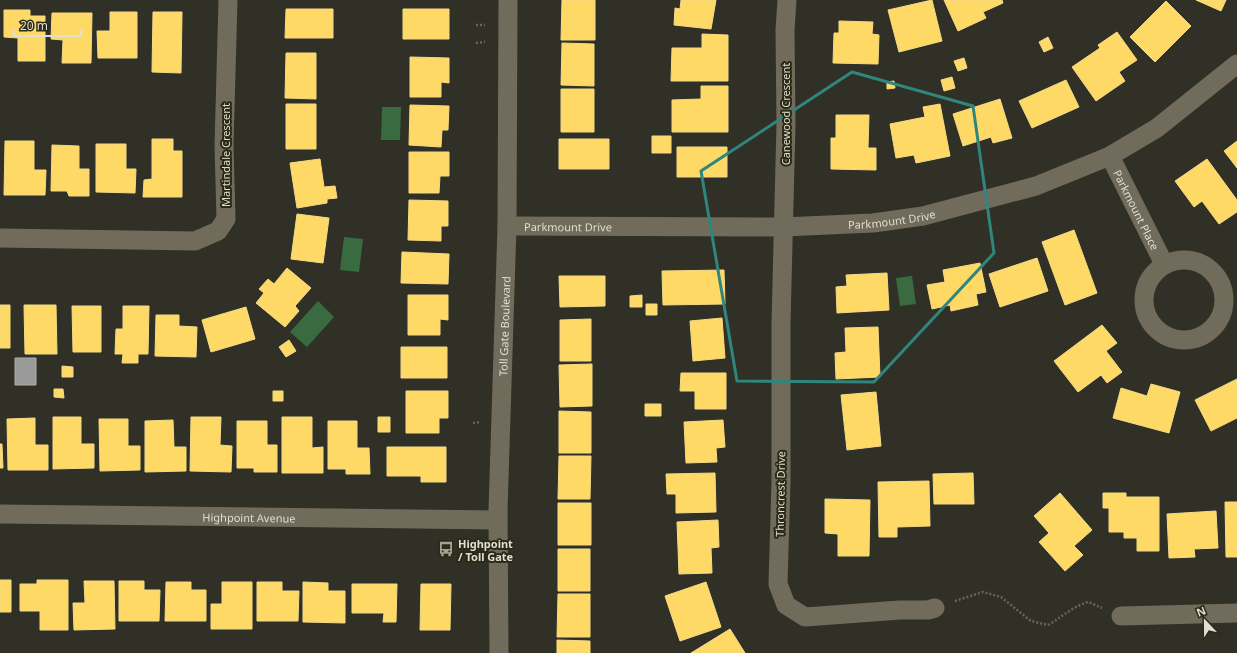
<svg xmlns="http://www.w3.org/2000/svg" width="1237" height="653" font-family="'Noto Sans',sans-serif">
<style>
.water{fill:#3a6b40}
.homes{fill:#ffd966;stroke:#f5db87}
.industry{fill:#999;stroke:#aeaeaa}
.lines{fill:none;stroke-linecap:round;stroke-linejoin:round}
.path{stroke:#68665a;stroke-width:2.5;stroke-dasharray:2 2;stroke-linecap:butt}
.street{stroke:#716b5b;stroke-width:19}
.marked{fill:none;stroke:#2e867d;stroke-width:3;stroke-linejoin:round}
.labels{text-anchor:middle;dominant-baseline:central;stroke-width:4;stroke-linejoin:round;paint-order:stroke}
.street-label{font-size:11px;fill:#dfdfd3;stroke:#2b2a17}
.poi-label{font-size:11px;font-weight:bold;fill:#dfdfd3;stroke:#2b2a17;text-anchor:start}
</style>
<rect width="100%" height="100%" fill="#303026"/>
<path class="water" d="M 382,107 L 401,107 L 400,140 L 381,140 Z
M 344,237 L 363,239 L 359,272 L 340,270 Z
M 912,276 L 916,304 L 900,306 L 896,278 Z
M 318,301 L 334,317 L 307,347 L 290,332 Z"/>
<path class="homes" d="M 562,0 L 595,0 L 595,40 L 561,40 Z
M 681,0 L 716,0 L 711,29 L 674,25 L 675,8 L 680,9 Z
M 932,0 L 942,41 L 899,52 L 888,10 Z
M 944,0 L 1002,0 L 1003,3 L 983,12 L 986,18 L 958,31 Z
M 1196,0 L 1226,0 L 1221,11 Z
M 1166,1 L 1191,26 L 1155,62 L 1130,37 Z
M 286,9 L 333,9 L 333,38 L 285,38 Z
M 403,9 L 449,9 L 449,39 L 403,39 Z
M 4,10 L 30,10 L 30,16 L 45,16 L 45,61 L 18,61 L 18,38 L 4,37 Z
M 110,12 L 137,12 L 137,58 L 98,58 L 97,31 L 110,31 Z
M 153,12 L 182,12 L 181,73 L 152,72 Z
M 52,13 L 92,13 L 91,63 L 62,63 L 63,40 L 51,39 Z
M 839,21 L 873,22 L 872,34 L 879,35 L 878,64 L 833,63 L 834,33 L 839,33 Z
M 1117,32 L 1137,60 L 1119,72 L 1125,81 L 1096,101 L 1072,67 L 1100,48 L 1098,45 Z
M 702,34 L 728,35 L 728,81 L 671,81 L 672,48 L 702,48 Z
M 1048,37 L 1053,48 L 1044,52 L 1039,42 Z
M 562,43 L 594,44 L 594,86 L 561,85 Z
M 286,53 L 316,53 L 316,99 L 285,98 Z
M 410,57 L 449,58 L 449,83 L 441,82 L 441,97 L 410,97 Z
M 964,58 L 967,68 L 958,71 L 954,61 Z
M 952,77 L 955,88 L 944,91 L 941,80 Z
M 1066,80 L 1079,107 L 1032,128 L 1019,101 Z
M 894,81 L 895,88 L 887,89 L 887,82 Z
M 701,86 L 728,86 L 728,132 L 672,132 L 672,100 L 701,99 Z
M 561,89 L 594,89 L 594,132 L 561,132 Z
M 1000,99 L 1012,138 L 993,143 L 991,137 L 963,146 L 953,114 Z
M 286,104 L 316,104 L 316,149 L 286,149 Z
M 940,104 L 950,156 L 916,163 L 914,155 L 896,158 L 890,124 L 925,117 L 923,107 Z
M 410,105 L 449,106 L 448,130 L 442,130 L 441,147 L 409,145 Z
M 836,115 L 869,115 L 868,148 L 876,148 L 876,170 L 831,169 L 831,138 L 836,138 Z
M 652,136 L 671,136 L 671,153 L 652,153 Z
M 152,139 L 173,139 L 173,151 L 182,151 L 182,197 L 143,197 L 144,180 L 152,179 Z
M 559,139 L 609,139 L 609,169 L 559,169 Z
M 5,141 L 34,141 L 34,170 L 46,170 L 45,195 L 4,195 Z
M 1237,141 L 1237,168 L 1224,151 Z
M 96,144 L 126,144 L 126,169 L 136,169 L 135,193 L 96,192 Z
M 52,145 L 79,146 L 79,169 L 89,169 L 89,196 L 69,196 L 67,191 L 51,191 Z
M 677,147 L 727,147 L 727,177 L 677,177 Z
M 409,152 L 449,152 L 449,176 L 440,176 L 439,193 L 409,193 Z
M 320,159 L 324,187 L 335,186 L 337,198 L 327,199 L 327,203 L 297,208 L 290,163 Z
M 1207,159 L 1237,200 L 1237,212 L 1219,224 L 1202,201 L 1194,207 L 1175,181 Z
M 409,200 L 448,201 L 448,226 L 441,226 L 441,241 L 408,240 Z
M 297,214 L 329,218 L 323,263 L 291,259 Z
M 1074,230 L 1097,293 L 1065,305 L 1042,242 Z
M 402,252 L 449,254 L 448,284 L 401,283 Z
M 1037,258 L 1048,291 L 1000,307 L 989,274 Z
M 980,263 L 986,292 L 976,294 L 978,305 L 951,311 L 950,305 L 932,309 L 927,285 L 945,282 L 943,270 Z
M 287,268 L 311,288 L 295,306 L 299,311 L 285,327 L 256,303 L 264,293 L 259,289 L 268,279 L 274,284 Z
M 724,270 L 725,304 L 663,305 L 662,271 Z
M 887,273 L 889,310 L 837,313 L 836,287 L 847,286 L 846,275 Z
M 559,276 L 605,276 L 605,306 L 560,307 Z
M 408,295 L 448,295 L 448,320 L 440,319 L 440,335 L 408,335 Z
M 642,295 L 642,307 L 630,307 L 630,296 Z
M 646,304 L 657,304 L 657,315 L 646,315 Z
M 0,305 L 10,305 L 10,348 L 0,348 Z
M 24,305 L 56,305 L 57,354 L 25,354 Z
M 72,306 L 101,306 L 101,352 L 73,352 Z
M 123,306 L 149,306 L 148,354 L 138,354 L 138,363 L 122,363 L 123,354 L 115,354 L 116,329 L 123,329 Z
M 246,307 L 255,339 L 211,352 L 202,320 Z
M 156,315 L 179,315 L 179,326 L 197,327 L 196,357 L 155,356 Z
M 722,318 L 725,358 L 693,361 L 690,321 Z
M 591,319 L 591,361 L 560,361 L 560,320 Z
M 1102,325 L 1117,343 L 1106,351 L 1122,372 L 1107,383 L 1101,375 L 1078,392 L 1054,361 Z
M 878,327 L 880,377 L 836,379 L 835,353 L 846,352 L 845,328 Z
M 289,340 L 296,351 L 286,357 L 279,347 Z
M 401,347 L 447,347 L 447,378 L 401,378 Z
M 592,364 L 592,406 L 560,407 L 559,365 Z
M 62,366 L 73,367 L 73,377 L 62,377 Z
M 681,373 L 726,373 L 726,409 L 695,409 L 695,391 L 680,391 Z
M 1237,379 L 1237,418 L 1211,431 L 1195,400 Z
M 1151,384 L 1180,392 L 1169,433 L 1113,418 L 1121,388 L 1147,396 Z
M 54,389 L 63,389 L 64,398 L 54,397 Z
M 273,391 L 283,391 L 283,401 L 273,401 Z
M 406,391 L 448,391 L 448,418 L 439,418 L 439,433 L 406,433 Z
M 876,392 L 881,446 L 847,450 L 841,395 Z
M 645,404 L 661,404 L 661,416 L 645,416 Z
M 559,411 L 591,412 L 591,453 L 559,453 Z
M 53,417 L 81,417 L 81,444 L 94,444 L 94,468 L 53,469 Z
M 191,417 L 221,417 L 220,445 L 232,446 L 231,472 L 190,471 Z
M 282,417 L 312,417 L 312,448 L 323,447 L 323,473 L 282,473 Z
M 378,417 L 390,417 L 390,432 L 378,432 Z
M 35,418 L 35,445 L 48,445 L 48,470 L 8,470 L 7,419 Z
M 99,419 L 128,419 L 128,446 L 140,446 L 140,470 L 100,471 Z
M 173,420 L 174,447 L 186,447 L 186,471 L 145,472 L 145,421 Z
M 723,420 L 725,447 L 716,448 L 717,462 L 686,463 L 684,422 Z
M 237,421 L 267,421 L 267,445 L 277,445 L 277,472 L 254,472 L 254,468 L 237,468 Z
M 328,421 L 357,421 L 357,448 L 369,448 L 370,474 L 346,474 L 346,469 L 328,469 Z
M 0,444 L 2,444 L 3,468 L 0,468 Z
M 387,447 L 446,447 L 446,482 L 421,482 L 421,476 L 387,476 Z
M 559,456 L 591,456 L 590,499 L 558,499 Z
M 715,473 L 716,512 L 676,513 L 676,494 L 667,494 L 666,474 Z
M 973,473 L 974,504 L 934,504 L 933,474 Z
M 929,481 L 930,526 L 897,527 L 897,537 L 879,537 L 878,482 Z
M 1060,493 L 1092,530 L 1074,546 L 1083,555 L 1065,571 L 1039,542 L 1049,533 L 1034,516 Z
M 1103,493 L 1126,493 L 1126,497 L 1159,497 L 1159,551 L 1137,551 L 1137,538 L 1124,538 L 1124,532 L 1109,532 L 1109,508 L 1103,508 Z
M 825,499 L 870,500 L 869,556 L 838,556 L 838,534 L 825,533 Z
M 1225,502 L 1237,502 L 1237,557 L 1226,557 Z
M 558,503 L 591,503 L 591,545 L 558,545 Z
M 1216,511 L 1218,548 L 1194,549 L 1195,557 L 1169,558 L 1167,514 Z
M 718,520 L 719,547 L 711,548 L 712,573 L 679,574 L 677,522 Z
M 558,549 L 590,549 L 590,591 L 558,591 Z
M 0,580 L 11,580 L 11,612 L 0,612 Z
M 37,580 L 68,580 L 68,630 L 40,630 L 40,611 L 20,611 L 20,584 L 37,584 Z
M 84,581 L 114,581 L 115,629 L 74,630 L 73,603 L 85,603 Z
M 119,581 L 144,581 L 144,590 L 160,590 L 159,621 L 119,621 Z
M 166,582 L 191,582 L 191,590 L 206,590 L 206,621 L 165,621 Z
M 222,582 L 252,582 L 252,629 L 211,629 L 211,604 L 222,604 Z
M 257,582 L 282,582 L 282,591 L 299,591 L 298,621 L 257,621 Z
M 303,582 L 328,583 L 328,591 L 345,591 L 345,623 L 303,622 Z
M 706,582 L 721,627 L 680,641 L 665,596 Z
M 352,584 L 397,584 L 396,622 L 383,622 L 384,613 L 352,613 Z
M 421,584 L 451,584 L 450,630 L 420,630 Z
M 558,594 L 590,594 L 590,637 L 557,637 Z
M 730,629 L 745,653 L 691,653 Z
M 557,640 L 590,641 L 590,653 L 557,653 Z"/>
<path class="industry" d="M 15,358 L 36,358 L 36,385 L 15,385 Z"/>
<g class="lines">
<path class="path" d="M 476,25 L 485,25
M 476,43 L 485,42
M 473,423 L 481,422
M 955,601 L 983,592 L 1001,597 L 1031,621 L 1048,625 C 1062,617 1072,607 1088,602 L 1102,608"/>
<g class="street">
<path d="M 787,0 L 785,30 L 786,124 L 781,323 L 781,482 L 778,584 L 786,605 L 805,617 L 900,610 L 928,610 L 935,608"/>
<path id="s1" d="M 1110,156 L 1164,264"/>
<path id="s2" d="M 507,226 L 783,227 L 873,223 L 923,216 L 1036,186 L 1110,156 L 1157,128 L 1237,64"/>
<path d="M 0,238 L 195,241 L 218,231 L 226,219 L 224,145 L 228,0"/>
<circle cx="1184" cy="300" r="40"/>
<path id="s3" d="M 0,514 L 498,520"/>
<path d="M 1121,616 L 1237,613"/>
<path id="s4" d="M 499,653 L 498,510 L 507,226 L 508,0"/>
</g>
</g>
<path class="marked" d="M 852,72 L 973,106 L 994,253 L 874,382 L 737,381 L 701,171 Z"/>
<defs>
<g id="bus-bare" transform="scale(1.2)"><path d="M-5-6H5V4H4V6H2V4H-2V6H-4V4H-5ZM-3.5-4V0h7V-4ZM-3.5 1.2v1.5H-2V1.2ZM2 1.2v1.5H3.5V1.2Z" fill="#a2a296" stroke="#2b2a17" stroke-width="2.5" paint-order="stroke"/></g>
</defs>
<g fill-rule="evenodd">
<use href="#bus-bare" x="446" y="549"/>
</g>
<g class="labels">
<g class="street-label">
<text transform="translate(785 114) rotate(-90)">Canewood Crescent</text>
<text transform="translate(225 155) rotate(-90)">Martindale Crescent</text>
<text stroke="none"><textPath href="#s1" startOffset="60">Parkmount Place</textPath></text>
<text stroke="none"><textPath href="#s2" startOffset="385">Parkmount Drive</textPath></text>
<text stroke="none"><textPath href="#s2" startOffset="61">Parkmount Drive</textPath></text>
<text stroke="none"><textPath href="#s4" startOffset="327">Toll Gate Boulevard</textPath></text>
<text transform="translate(780 494) rotate(-89)">Throncrest Drive</text>
<text stroke="none"><textPath href="#s3" startOffset="249">Highpoint Avenue</textPath></text>
</g>
<g class="poi-label">
<text x="458" y="543">Highpoint<tspan x="458" dy="13">/ Toll Gate</tspan></text>
</g>
</g>
<g transform="translate(1205 621) rotate(338)" stroke="#2b2a17" stroke-width="3" paint-order="stroke">
<path d="M0-3L7 15L0 10L-7 15Z" fill="#dfdfd3"/>
<text y="-6" font-size="11" font-weight="bold" text-anchor="middle" fill="#dfdfd3">N</text>
</g>
<path d="M14 30v6h67v-6" fill="none" stroke="#dfdfd3" stroke-width="2"/>
<text x="20" y="30" font-size="12" fill="#dfdfd3" stroke="#2b2a17" stroke-width="3" paint-order="stroke">20 m</text>
</svg>
